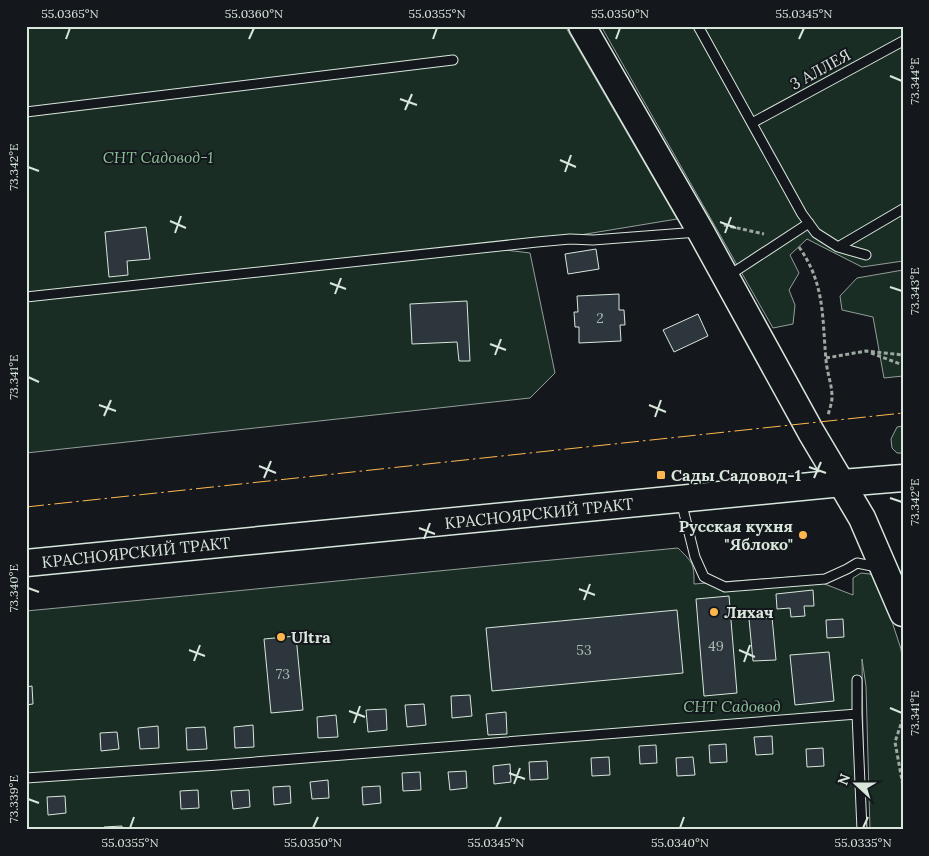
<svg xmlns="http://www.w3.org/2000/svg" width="929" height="856" font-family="Lora,serif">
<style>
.green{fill:#1a2d24;stroke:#939e99}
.building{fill:#2c363c;stroke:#d8e6dc}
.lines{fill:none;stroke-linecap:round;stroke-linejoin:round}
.lane-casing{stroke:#d8e6dc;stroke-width:11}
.secondary-casing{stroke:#d8e6dc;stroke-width:29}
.path{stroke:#9da8a2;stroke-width:3;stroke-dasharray:4 2.5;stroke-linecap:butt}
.lane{stroke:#14181c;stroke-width:9}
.secondary{stroke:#14181c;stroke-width:26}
.power{stroke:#ffb74d;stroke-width:1;stroke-dasharray:18 4 2.5 4;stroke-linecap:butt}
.ticks{fill:none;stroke:#d8e6dc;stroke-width:2}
.poi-dot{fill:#ffb74d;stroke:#14181c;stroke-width:2}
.labels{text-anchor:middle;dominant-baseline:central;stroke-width:4;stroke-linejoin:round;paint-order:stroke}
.number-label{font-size:14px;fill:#adbab4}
.street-label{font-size:16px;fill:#d8e6dc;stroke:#14181c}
.park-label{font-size:16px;font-style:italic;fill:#8ac095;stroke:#14181c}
.poi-label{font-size:16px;font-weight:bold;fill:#d8e6dc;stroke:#14181c;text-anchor:start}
.neatline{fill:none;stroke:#d8e6dc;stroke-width:2}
.ticks-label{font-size:12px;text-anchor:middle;fill:#d8e6dc}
</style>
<rect width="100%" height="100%" fill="#14181c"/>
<path class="green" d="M 26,26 L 565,26 L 677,219 L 580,235 L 505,250 L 530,253 L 555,373 L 530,398 L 26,453 Z
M 601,26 L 903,26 L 903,261 L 862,267 L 807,239 L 790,255 L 799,273 L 789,290 L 795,305 L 793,324 L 773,328 Z
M 903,270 L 903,376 L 884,378 L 873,317 L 842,310 L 840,296 L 857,278 Z
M 903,426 L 903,453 L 897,453 L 892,448 L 891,439 L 897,427 Z
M 678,548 C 693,563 694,563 694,584 L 804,576 L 853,595 L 853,578 L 861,573 L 870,574 L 878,579 L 901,649 L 903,665 L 903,830 L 870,830 L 866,686 L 862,659 L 864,830 L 26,830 L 26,611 C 244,591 461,568 678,548 Z"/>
<path class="building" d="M 146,227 L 150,259 L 127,261 L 128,275 L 109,277 L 105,232 Z
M 596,249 L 599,269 L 568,274 L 565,254 Z
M 619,294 L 619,310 L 624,310 L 625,325 L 620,325 L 621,341 L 579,343 L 579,327 L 575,327 L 574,312 L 578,312 L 577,296 Z
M 467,301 L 470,361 L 459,361 L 457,342 L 412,344 L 410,304 Z
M 698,314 L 708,336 L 674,352 L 663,330 Z
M 813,590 L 814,606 L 804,606 L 805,616 L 791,617 L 790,608 L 777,609 L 776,594 Z
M 729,596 L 737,693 L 704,696 L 696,599 Z
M 677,610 L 683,673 L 492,691 L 486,628 Z
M 772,617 L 776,660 L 753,661 L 749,619 Z
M 843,619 L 844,637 L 827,638 L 826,620 Z
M 296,636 L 303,710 L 271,713 L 264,639 Z
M 829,652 L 834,701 L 795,705 L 790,655 Z
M 32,686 L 33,704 L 26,705 L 26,687 Z
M 470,695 L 472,716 L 452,718 L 451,696 Z
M 424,704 L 426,725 L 407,727 L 405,705 Z
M 386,709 L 387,730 L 368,732 L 366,710 Z
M 506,712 L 507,734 L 488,735 L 486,714 Z
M 336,715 L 338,737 L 318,738 L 317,717 Z
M 253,725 L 254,747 L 235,748 L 234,727 Z
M 158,726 L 159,748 L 140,749 L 138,728 Z
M 205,727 L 207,749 L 187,750 L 186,728 Z
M 117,732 L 119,749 L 101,751 L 100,733 Z
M 772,736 L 773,754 L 756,755 L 754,737 Z
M 726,744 L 727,762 L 710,763 L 709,745 Z
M 656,745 L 657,763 L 640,764 L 639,746 Z
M 823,748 L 824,766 L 807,767 L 806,749 Z
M 609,757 L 610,775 L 592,776 L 591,758 Z
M 693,757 L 695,775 L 677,776 L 676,758 Z
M 547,761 L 548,779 L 530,780 L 529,762 Z
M 510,764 L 511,782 L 494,784 L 493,766 Z
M 466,771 L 467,788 L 450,790 L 448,772 Z
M 420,772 L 421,790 L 403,791 L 402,773 Z
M 328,780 L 329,798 L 312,799 L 310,782 Z
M 290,786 L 291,803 L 274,805 L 273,787 Z
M 380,786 L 381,803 L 363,805 L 362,787 Z
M 198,790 L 199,808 L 181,809 L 180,791 Z
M 249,790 L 250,807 L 233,809 L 231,791 Z
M 65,796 L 66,813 L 48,815 L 47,797 Z
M 122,826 L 122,830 L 104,830 L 104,827 Z"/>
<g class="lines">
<g class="lane-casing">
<path id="lane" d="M 698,26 L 802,214 L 816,233 L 838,247 L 866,255
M 26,112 L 453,60
M 752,123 L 903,41
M 838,247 L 903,209
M 728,276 L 809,223
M 26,297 L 537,242 L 570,239 L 593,240 L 698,232
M 681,501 L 695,557 L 704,577 L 725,587 L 825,579 L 847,569 L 857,563 L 877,567
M 857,680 L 857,714 L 862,830
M 26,778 L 218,765 L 857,714"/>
</g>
<g class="secondary-casing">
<path id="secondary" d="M 582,26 L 701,232 L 811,432 L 862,518 L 903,613
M 26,563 L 842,483 L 903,478"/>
</g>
<path class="path" d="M 724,225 L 764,234
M 799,247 C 825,284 822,316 826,360 C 827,373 832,384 832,397 C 832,404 829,410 828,416
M 871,353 L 903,365
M 826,358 L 866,351 L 903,355
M 903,718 L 895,742 L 903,786"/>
<use href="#lane" class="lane"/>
<use href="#secondary" class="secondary"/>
<path class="power" d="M 26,507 L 903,413"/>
</g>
<path class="ticks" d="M 66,39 L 70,28M 249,39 L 254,28M 433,39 L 437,28M 616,39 L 620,28M 799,39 L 804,28M 890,76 L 902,81M 400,99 L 417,105M 405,110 L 412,94M 560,160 L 576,167M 28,167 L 39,171M 565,172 L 571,155M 170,221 L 186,228M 720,222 L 736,228M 175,233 L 181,216M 725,233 L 731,217M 330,283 L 346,289M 890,287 L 902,291M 335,294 L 341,278M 490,344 L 506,350M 495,355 L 501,339M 28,377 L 39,382M 99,405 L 116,411M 649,405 L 666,412M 104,416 L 111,400M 655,417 L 661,400M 259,466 L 276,473M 809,467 L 826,473M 264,478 L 271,461M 814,478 L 821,462M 890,498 L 902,502M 419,528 L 435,534M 424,539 L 430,523M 28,588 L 39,592M 579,589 L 595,595M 584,600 L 590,584M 189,650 L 205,656M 739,650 L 755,657M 194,661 L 200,645M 744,662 L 750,645M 890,708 L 902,713M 349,711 L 365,717M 354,723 L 360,706M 509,773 L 525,779M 514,784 L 520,768M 28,799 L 39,803M 130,828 L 134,817M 313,828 L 318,817M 496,828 L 501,817M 680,828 L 684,817M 863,828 L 868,817"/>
<g class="poi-dot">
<rect x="656" y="470" width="10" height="10" rx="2.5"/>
<circle cx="803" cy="535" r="5"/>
<circle cx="714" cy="612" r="5"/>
<circle cx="281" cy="637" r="5"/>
</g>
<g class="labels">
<g class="number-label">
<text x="600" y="318">2</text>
<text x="716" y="646">49</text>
<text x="584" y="650">53</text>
<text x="283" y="674">73</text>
</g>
<g class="street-label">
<text transform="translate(820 69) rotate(-29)">3 АЛЛЕЯ</text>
<text transform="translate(539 513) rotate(-6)">КРАСНОЯРСКИЙ ТРАКТ</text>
<text transform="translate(136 552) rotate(-6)">КРАСНОЯРСКИЙ ТРАКТ</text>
</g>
<g class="park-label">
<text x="158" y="157">СНТ Садовод-1</text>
<text x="732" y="706">СНТ Садовод</text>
</g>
<g class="poi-label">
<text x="671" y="475">Сады Садовод-1</text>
<text x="793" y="526" text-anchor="end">Русская кухня<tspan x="793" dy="18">"Яблоко"</tspan></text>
<text x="724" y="612">Лихач</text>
<text x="291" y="637">Ultra</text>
</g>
</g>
<rect width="929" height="856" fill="none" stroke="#14181c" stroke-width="55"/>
<g transform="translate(856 784) rotate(291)" stroke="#14181c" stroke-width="4" paint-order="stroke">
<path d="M0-4L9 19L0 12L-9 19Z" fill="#d8e6dc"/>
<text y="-8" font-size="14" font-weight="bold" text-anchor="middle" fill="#d8e6dc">N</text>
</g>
<rect x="28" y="28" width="874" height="800" class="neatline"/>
<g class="ticks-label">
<text x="70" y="18">55.0365°N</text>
<text x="254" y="18">55.0360°N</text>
<text x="437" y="18">55.0355°N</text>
<text x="620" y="18">55.0350°N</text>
<text x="804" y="18">55.0345°N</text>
<text transform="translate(915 81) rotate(-90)" y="4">73.344°E</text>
<text transform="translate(14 167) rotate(-90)" y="4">73.342°E</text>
<text transform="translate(915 291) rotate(-90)" y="4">73.343°E</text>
<text transform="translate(14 377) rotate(-90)" y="4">73.341°E</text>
<text transform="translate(915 502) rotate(-90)" y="4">73.342°E</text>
<text transform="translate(14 588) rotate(-90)" y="4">73.340°E</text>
<text transform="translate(915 713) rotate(-90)" y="4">73.341°E</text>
<text transform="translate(14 799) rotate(-90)" y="4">73.339°E</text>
<text x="130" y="847">55.0355°N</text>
<text x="313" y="847">55.0350°N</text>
<text x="496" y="847">55.0345°N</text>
<text x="680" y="847">55.0340°N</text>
<text x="863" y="847">55.0335°N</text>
</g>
</svg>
